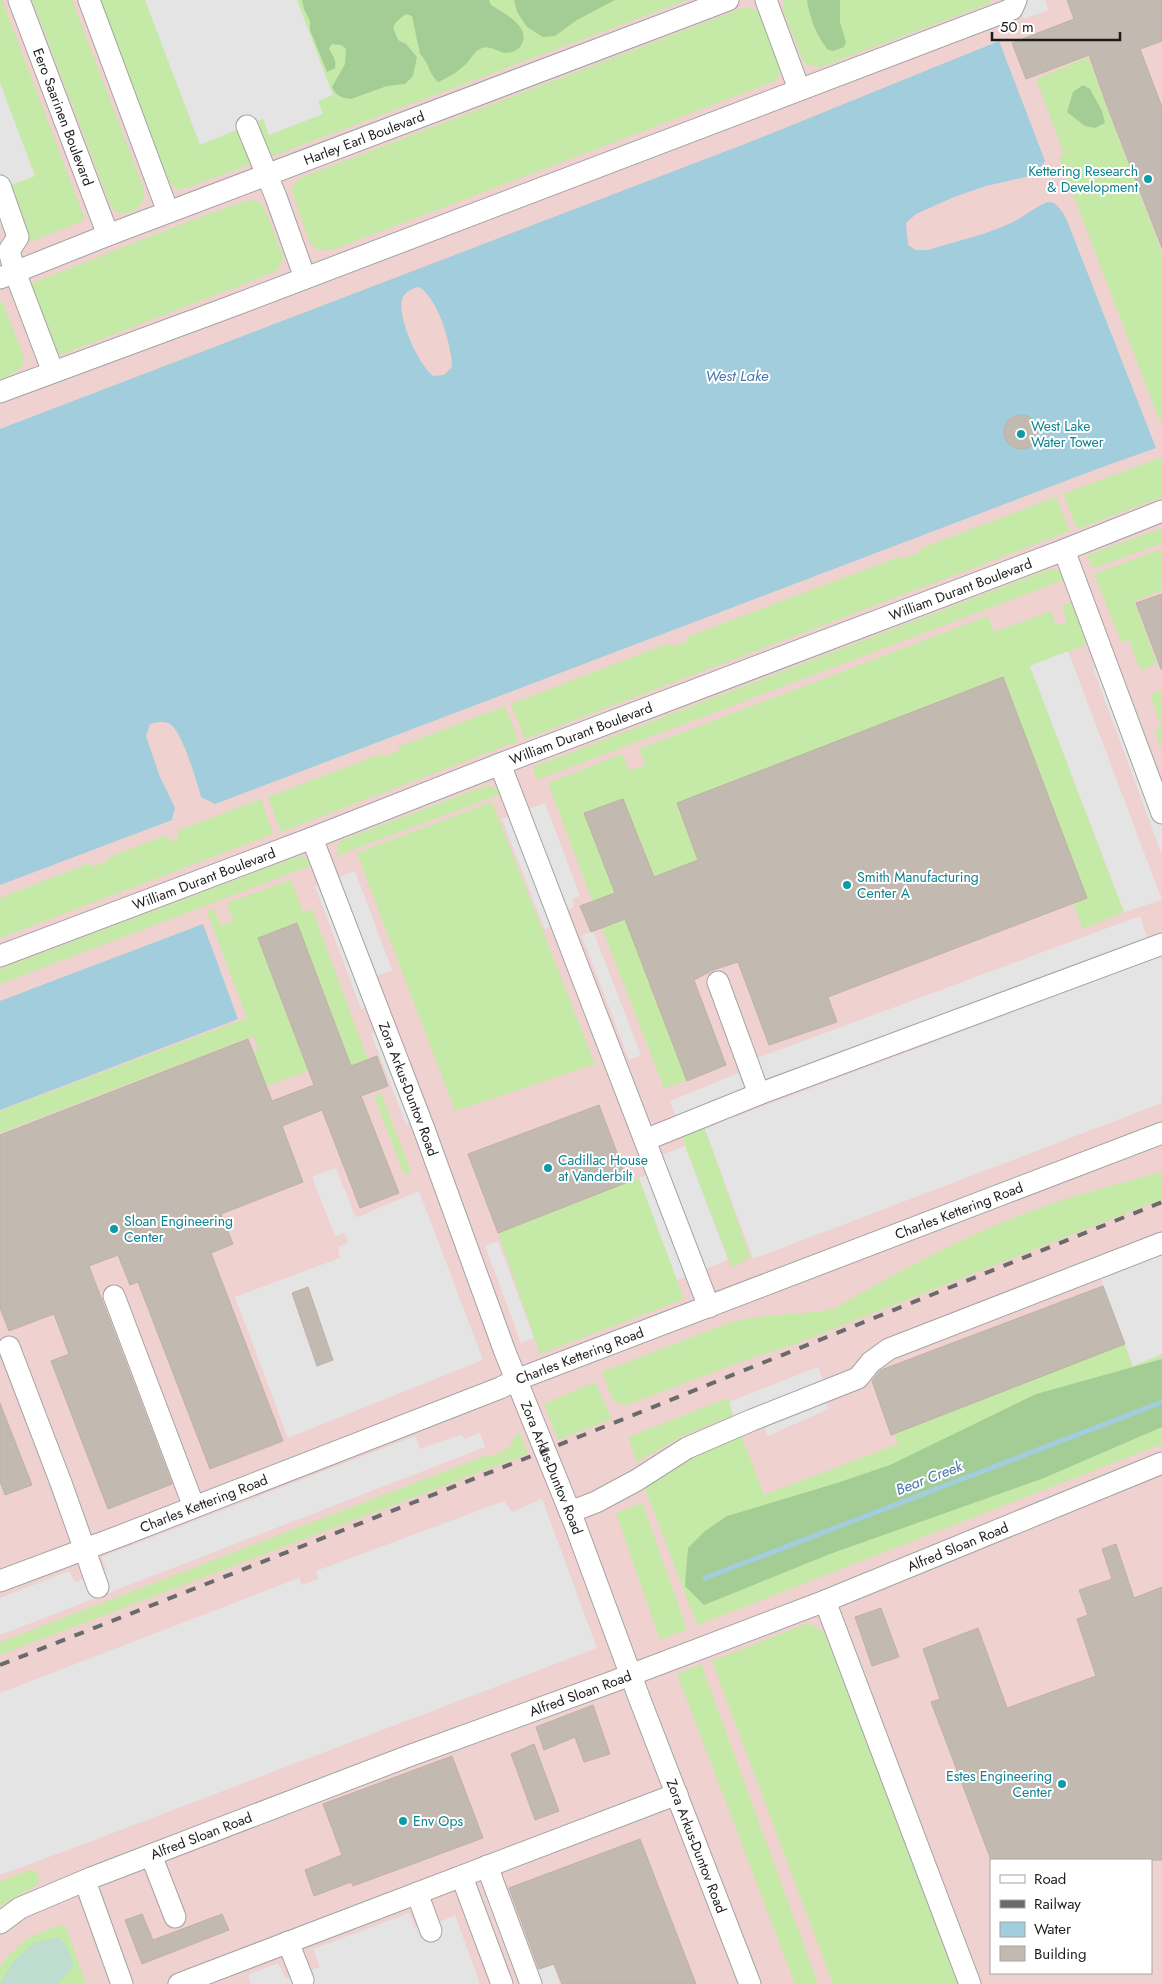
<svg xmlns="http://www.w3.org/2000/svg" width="1162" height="1984" font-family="Jost,sans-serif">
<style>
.commercial{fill:#efd2d0;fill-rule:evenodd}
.grass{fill:#c5e9a6}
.forest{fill:#a4cd96}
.wetland{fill:#bedccf}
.parking{fill:#e4e4e4}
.water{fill:#a1cddc;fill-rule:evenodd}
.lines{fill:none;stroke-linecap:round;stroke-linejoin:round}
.stream{stroke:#a1cddc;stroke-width:5}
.building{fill:#c2bab1;stroke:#bfb1a4}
.minor-casing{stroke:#a3a3a3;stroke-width:23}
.minor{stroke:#fff;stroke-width:21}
.rail{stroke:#6a6a6a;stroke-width:4;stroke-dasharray:10 10;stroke-linecap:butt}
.culture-dot{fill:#0f9aa8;stroke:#fff;stroke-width:2}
.labels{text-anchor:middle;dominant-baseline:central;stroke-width:4;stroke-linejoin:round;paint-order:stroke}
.street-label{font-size:14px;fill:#1c1c1c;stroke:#fff}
.culture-label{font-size:14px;fill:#0d838f;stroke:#fff;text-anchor:start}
.water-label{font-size:15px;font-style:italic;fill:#4977ac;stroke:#fff}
</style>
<rect width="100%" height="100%" fill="#eeeae1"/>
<path class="commercial" d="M 0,0 L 1162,0 L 1162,1984 L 0,1984 ZM 991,1860 L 1151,1860 L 1151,1973 L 991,1973 Z"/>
<path class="grass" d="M 0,0 L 2,0 L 85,220 L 30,242 L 11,185 L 35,176 L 0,83 Z
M 32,0 L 72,0 L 144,189 C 147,206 129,219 115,211 C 112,209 110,204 109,201 Z
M 99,0 L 687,0 L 190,187 L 178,190 L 171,184 L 166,174 Z
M 784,0 L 992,0 L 988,4 L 821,67 L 808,65 L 803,61 L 783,9 Z
M 743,8 L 751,8 L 759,11 L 781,66 L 779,76 L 775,81 L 332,250 L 317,250 L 310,243 L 292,192 L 293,185 L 300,178 Z
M 1088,57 L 1162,253 L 1162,427 L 1059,158 L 1064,155 L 1036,79 Z
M 249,200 L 257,201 L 263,205 L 283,256 L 282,263 L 275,272 L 63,354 L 56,354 L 30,286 L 35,282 L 189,221 Z
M 0,301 L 4,305 L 24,357 C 23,371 11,375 0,379 Z
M 1162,457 L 1162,497 L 1077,529 L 1063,494 Z
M 1056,497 L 1070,531 L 525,739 L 511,704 L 669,643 L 671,647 L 688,641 L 687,637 L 901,556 L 903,559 L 920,552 L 919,549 Z
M 1162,528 L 1162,543 L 1093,569 L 1087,555 Z
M 1162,549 L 1162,590 L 1134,601 L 1157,663 L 1140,670 L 1129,640 L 1121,642 L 1094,574 Z
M 1050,569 L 1061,571 L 1069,578 L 537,780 L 533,767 Z
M 1076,600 C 1081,613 1093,633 1085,645 L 1030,666 L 1124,912 L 1083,929 L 1073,903 L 1087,898 L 1003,677 L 677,803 L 698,860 L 654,877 L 623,799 L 584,813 L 615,893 L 593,902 L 548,783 L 622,754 L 629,770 L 645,765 L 639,749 L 988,616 L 994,632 L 1051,611 L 1056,625 L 1067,622 L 1062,606 Z
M 1162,690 L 1162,751 L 1155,731 L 1161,726 L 1150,695 Z
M 505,706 L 518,741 L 281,832 L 268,797 L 381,754 L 383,757 L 399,751 L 398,747 Z
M 485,786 L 498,788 L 504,793 L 336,856 L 339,842 L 347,838 Z
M 261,799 L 273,834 L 0,938 L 0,898 L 90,863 L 93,867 L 109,860 L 109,857 L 167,835 L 170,842 L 179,838 L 177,831 Z
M 492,802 L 595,1064 L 455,1111 L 357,853 Z
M 298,856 L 310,860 L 315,864 L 0,984 L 0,969 Z
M 291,880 L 303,912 L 312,909 L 368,1060 L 351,1066 L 297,923 L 258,938 L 308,1071 L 266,1086 L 253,1053 L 259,1051 L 253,1036 L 0,1133 L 0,1111 L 247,1018 L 207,911 L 214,909 L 221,926 L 233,921 L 227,903 Z
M 625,919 L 687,1081 L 664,1088 L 602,928 Z
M 381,1093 L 411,1172 L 404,1174 L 374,1096 Z
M 700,1124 L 705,1129 L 750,1257 L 732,1268 L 685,1146 L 681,1130 Z
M 1162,1172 L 1162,1199 L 790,1346 L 751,1358 L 624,1406 L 613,1400 L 602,1372 L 734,1321 C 766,1313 800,1316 833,1309 C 901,1270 971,1232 1045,1206 C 1083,1192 1123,1183 1162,1172 Z
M 639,1178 L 684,1299 L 540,1354 L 498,1233 Z
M 1125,1344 L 1133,1366 L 1162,1354 L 1162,1444 L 697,1625 L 643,1483 L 692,1455 L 739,1435 L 743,1437 L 744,1446 L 747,1450 L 764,1495 L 898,1444 L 894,1433 Z
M 595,1382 L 612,1419 L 558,1440 L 544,1404 Z
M 728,1398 L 733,1415 L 682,1436 L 637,1462 L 628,1437 Z
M 520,1433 L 528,1454 L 0,1655 L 0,1642 L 490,1454 L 491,1457 L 509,1448 L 515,1436 Z
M 642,1503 L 687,1629 L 660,1640 L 616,1513 Z
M 808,1623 L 824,1632 L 960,1984 L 833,1984 L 712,1661 Z
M 701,1664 L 818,1984 L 795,1984 L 677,1674 Z
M 33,1869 L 40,1877 L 37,1885 L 0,1906 L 0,1881 Z
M 59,1925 L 66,1927 L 86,1984 L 0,1984 L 0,1967 L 7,1957 L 26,1939 Z"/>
<path class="forest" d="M 302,0 L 489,0 L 491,5 C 503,13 534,27 520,47 C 516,51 511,53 506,53 C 497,52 488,44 480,49 C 474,52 471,58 467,63 C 459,71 448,78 438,82 C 429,75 429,62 420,54 L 412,16 L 406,14 L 397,21 L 393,27 L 398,40 L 406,44 L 417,57 L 413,76 L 405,84 L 387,86 L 351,99 C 342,98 336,96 332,87 L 345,64 L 346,49 L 341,45 L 332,44 L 329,48 C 332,56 337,59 335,68 L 327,72 L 310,30 L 310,21 L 304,9 Z
M 514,0 L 615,0 L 577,20 L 555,36 L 543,37 L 527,27 L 517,12 Z
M 807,0 L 840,0 L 840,22 L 846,42 L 844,47 L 833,51 L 828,50 C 816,35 810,19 807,0 Z
M 1083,85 L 1090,89 L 1102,111 L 1105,123 L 1095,128 L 1085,126 L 1067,112 L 1073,92 Z
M 1162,1359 L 1162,1427 L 1044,1478 L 830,1554 L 704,1605 L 685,1586 L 688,1548 L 705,1531 L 727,1516 L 837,1483 L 890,1465 L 1036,1394 Z"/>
<path class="wetland" d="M 58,1937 L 67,1947 L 74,1966 L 57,1984 L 0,1984 L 13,1962 L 34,1943 Z"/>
<path class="parking" d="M 145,0 L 297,0 L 333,95 L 318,101 L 323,114 L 269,135 L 263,119 L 200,145 Z
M 1016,0 L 1045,0 L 1048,10 L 1023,19 Z
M 0,83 L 35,176 L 11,185 L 21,216 L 0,225 Z
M 1068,651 L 1162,900 L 1124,912 L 1030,666 Z
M 1105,664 L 1162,813 L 1162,855 L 1093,668 Z
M 545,803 L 580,896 L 572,899 L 574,906 L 545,930 L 502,819 Z
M 355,871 L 392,970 L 363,981 L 416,1120 L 406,1124 L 371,1034 L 380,1030 L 372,1005 L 361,1009 L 315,886 Z
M 1140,916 L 1151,948 L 733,1111 L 735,1117 L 1162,956 L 1162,1103 L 753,1259 L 705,1129 L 718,1124 L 717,1118 L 681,1130 L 670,1101 L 741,1072 L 744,1063 Z
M 593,931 L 641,1055 L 629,1060 L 582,936 Z
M 685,1146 L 728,1260 L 677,1280 L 639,1178 L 657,1172 L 652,1159 Z
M 336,1168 L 355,1216 L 358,1217 L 419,1191 L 483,1360 L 288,1438 L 235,1297 L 340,1258 L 338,1247 L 348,1242 L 344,1233 L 335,1236 L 312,1177 Z
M 498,1241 L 534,1338 L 521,1343 L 485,1246 Z
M 1162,1243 L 1162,1354 L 1133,1366 L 1103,1286 L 1098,1268 Z
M 818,1367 L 827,1391 L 822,1393 L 828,1409 L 768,1436 L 760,1416 L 737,1426 L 729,1402 Z
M 480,1433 L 485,1447 L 0,1635 L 0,1598 L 69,1571 L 75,1582 L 106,1570 L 102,1557 L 415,1436 L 420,1449 L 448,1439 L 462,1435 L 464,1439 Z
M 542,1499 L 597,1648 L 92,1841 L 0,1875 L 0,1693 L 299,1578 L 302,1585 L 318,1579 L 316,1571 L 504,1501 L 512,1512 Z
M 498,1893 L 528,1974 L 553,1965 L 560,1984 L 519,1984 L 486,1898 Z
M 409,1913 L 415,1928 L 438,1918 L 440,1922 L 455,1915 L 480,1984 L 251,1984 L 248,1975 L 278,1963 L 286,1979 L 320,1967 L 313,1949 Z"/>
<path class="water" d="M 999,41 L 1045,161 L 1035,175 L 986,186 L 954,197 L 916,214 L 906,223 L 908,245 L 916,250 L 928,250 C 956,241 987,235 1013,222 C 1022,218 1043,201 1050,202 C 1058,203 1062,212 1066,218 L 1156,448 L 1097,469 L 215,804 L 201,797 C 197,782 182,731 170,724 C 164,721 156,722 150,724 L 146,736 L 160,777 L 175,808 L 172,820 L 0,885 L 0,429 L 750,142 ZM 419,287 C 438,298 452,346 452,367 L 444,375 L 433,376 C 419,365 395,315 403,297 C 406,291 413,288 419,287 Z
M 203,924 L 238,1019 L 0,1110 L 0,1001 Z"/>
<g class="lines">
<path class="stream" d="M 705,1578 L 1162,1402"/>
</g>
<path class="building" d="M 1067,0 L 1162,0 L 1162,41 L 1140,49 L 1162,107 L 1162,248 L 1106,103 L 1089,55 L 1026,79 L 1012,43 L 1074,19 Z
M1004 432a17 17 0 1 1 34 0a17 17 0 1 1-34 0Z
M 1162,594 L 1162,669 L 1161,669 L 1136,603 Z
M 1003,677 L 1087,898 L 828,997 L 837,1022 L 769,1045 L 738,962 L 713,970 L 694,980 L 726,1065 L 687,1081 L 625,919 L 591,932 L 580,906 L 615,893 L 584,813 L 623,799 L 654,877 L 698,860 L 677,803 Z
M 297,923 L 351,1066 L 377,1056 L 388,1086 L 361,1096 L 399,1193 L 360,1208 L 322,1110 L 282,1126 L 303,1182 L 221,1214 L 233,1244 L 211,1253 L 283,1441 L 210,1469 L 138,1282 L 130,1285 L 118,1255 L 89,1266 L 172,1484 L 108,1509 L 51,1361 L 69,1354 L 54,1314 L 9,1331 L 0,1308 L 0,1135 L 248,1039 L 272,1101 L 314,1085 L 258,938 Z
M 599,1105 L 628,1182 L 498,1233 L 468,1154 Z
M 1103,1286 L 1125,1344 L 891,1435 L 872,1381 L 881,1370 Z
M 308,1287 L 333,1360 L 317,1366 L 292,1293 Z
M 0,1403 L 32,1485 L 5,1495 L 0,1481 Z
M 1116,1544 L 1134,1598 L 1162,1587 L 1162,1860 L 991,1860 L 931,1702 L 940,1699 L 923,1649 L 978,1628 L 1007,1708 L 1096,1676 L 1077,1619 L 1088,1615 L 1079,1590 L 1112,1579 L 1102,1549 Z
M 881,1608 L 899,1657 L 872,1666 L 855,1617 Z
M 593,1705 L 610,1754 L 584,1762 L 575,1737 L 544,1750 L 536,1727 Z
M 534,1744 L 559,1811 L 535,1820 L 511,1754 Z
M 452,1756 L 483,1838 L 353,1886 L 351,1882 L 314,1896 L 305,1870 L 342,1855 L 323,1804 Z
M 640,1839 L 696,1984 L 562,1984 L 554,1964 L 539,1969 L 509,1888 Z
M 142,1914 L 153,1940 L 222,1914 L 229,1930 L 142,1964 L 125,1920 Z"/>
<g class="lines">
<g class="minor-casing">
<g id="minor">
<path id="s1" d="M 19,0 L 108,235"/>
<path d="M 89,0 L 168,212"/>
<path d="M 766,0 L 799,89"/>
<path d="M 247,126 L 276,197 L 305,278"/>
<path d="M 0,186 L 18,237 L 9,251 L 15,272 L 53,372"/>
<path id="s2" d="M 0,278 L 108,235 L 728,0"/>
<path d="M 0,392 L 227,308 L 1012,9 L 1016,0"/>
<path d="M 1064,550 L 1162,813"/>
<path d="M 500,764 L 709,1307"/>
<path id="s3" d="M 312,838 L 424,1129 L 505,1352 L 576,1527 L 640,1700 L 750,1984"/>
<path id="s4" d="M 0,956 L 312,838 L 500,764 L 1064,550 L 1162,511"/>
<path d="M 718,982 L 759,1094"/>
<path d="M 645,1140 L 759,1094 L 1162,944"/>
<path d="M 114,1296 L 194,1507"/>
<path d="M 9,1347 L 61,1483 L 98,1587"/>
<path d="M 570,1512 L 596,1502 L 637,1480 L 687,1448 L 752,1420 L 858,1378 L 871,1362 L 889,1349 L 1162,1243"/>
<path id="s5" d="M 0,1581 L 120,1536 L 500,1388 L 516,1380 L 1162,1133"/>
<path d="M 825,1601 L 970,1984"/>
<path d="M 151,1855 L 175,1917"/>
<path d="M 487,1866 L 531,1984"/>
<path d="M 462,1877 L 502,1984"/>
<path d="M 85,1881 L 122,1984"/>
<path d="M 417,1893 L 431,1931"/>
<path id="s6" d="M 0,1923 L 20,1908 L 91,1878 L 406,1757 L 612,1682 L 825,1601 L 1162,1463"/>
<path d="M 288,1942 L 303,1980"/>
<path d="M 179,1984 L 677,1794"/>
</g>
</g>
<use href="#minor" class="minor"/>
<path class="rail" d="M 0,1665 L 529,1457 L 1162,1202"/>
</g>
<g class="culture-dot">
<circle cx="1148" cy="179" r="5"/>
<circle cx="1021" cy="434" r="5"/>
<circle cx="847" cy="885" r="5"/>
<circle cx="548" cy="1168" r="5"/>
<circle cx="114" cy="1229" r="5"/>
<circle cx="1062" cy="1784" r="5"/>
<circle cx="403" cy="1821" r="5"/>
</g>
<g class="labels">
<g class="street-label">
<text stroke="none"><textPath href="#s1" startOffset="125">Eero Saarinen Boulevard</textPath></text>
<text stroke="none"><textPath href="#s2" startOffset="390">Harley Earl Boulevard</textPath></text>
<text stroke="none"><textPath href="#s4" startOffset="1028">William Durant Boulevard</textPath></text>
<text stroke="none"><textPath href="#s4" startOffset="622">William Durant Boulevard</textPath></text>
<text stroke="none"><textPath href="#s4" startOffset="218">William Durant Boulevard</textPath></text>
<text stroke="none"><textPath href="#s3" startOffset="269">Zora Arkus-Duntov Road</textPath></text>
<text stroke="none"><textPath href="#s5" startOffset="1028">Charles Kettering Road</textPath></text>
<text stroke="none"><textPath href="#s5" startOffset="622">Charles Kettering Road</textPath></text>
<text stroke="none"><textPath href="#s3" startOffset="674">Zora Arkus-Duntov Road</textPath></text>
<text stroke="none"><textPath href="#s5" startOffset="218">Charles Kettering Road</textPath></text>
<text stroke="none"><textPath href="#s6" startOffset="1030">Alfred Sloan Road</textPath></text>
<text stroke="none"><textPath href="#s6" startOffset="625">Alfred Sloan Road</textPath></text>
<text stroke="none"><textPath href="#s6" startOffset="220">Alfred Sloan Road</textPath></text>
<text stroke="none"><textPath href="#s3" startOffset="1079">Zora Arkus-Duntov Road</textPath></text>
</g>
<g class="culture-label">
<text x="1138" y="171" text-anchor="end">Kettering Research<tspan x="1138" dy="16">&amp; Development</tspan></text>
<text x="1031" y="426">West Lake<tspan x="1031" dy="16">Water Tower</tspan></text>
<text x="857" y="877">Smith Manufacturing<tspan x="857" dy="16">Center A</tspan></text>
<text x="558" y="1160">Cadillac House<tspan x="558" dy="16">at Vanderbilt</tspan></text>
<text x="124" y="1221">Sloan Engineering<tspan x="124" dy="16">Center</tspan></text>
<text x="1052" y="1776" text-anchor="end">Estes Engineering<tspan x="1052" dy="16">Center</tspan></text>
<text x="413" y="1821">Env Ops</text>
</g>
<g class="water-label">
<text x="737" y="376">West Lake</text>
<text transform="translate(929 1478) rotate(-21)">Bear Creek</text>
</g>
</g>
<rect x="990" y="1859" width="162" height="115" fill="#ffffff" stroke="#a4a4a4"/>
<rect x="1000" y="1875" width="25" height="8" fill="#ffffff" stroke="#a4a4a4"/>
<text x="1034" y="1884" font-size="15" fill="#1c1c1c">Road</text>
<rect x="1000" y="1900" width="25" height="8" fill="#6a6a6a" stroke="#a4a4a4"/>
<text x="1034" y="1909" font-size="15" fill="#1c1c1c">Railway</text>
<rect x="1000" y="1922" width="25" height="15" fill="#a1cddc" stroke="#a4a4a4"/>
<text x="1034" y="1934" font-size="15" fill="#1c1c1c">Water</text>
<rect x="1000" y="1946" width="25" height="15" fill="#c2bab1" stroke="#a4a4a4"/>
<text x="1034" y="1959" font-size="15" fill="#1c1c1c">Building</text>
<path d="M992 32v8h128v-8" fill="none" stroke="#1c1c1c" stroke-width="2.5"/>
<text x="1000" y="32" font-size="15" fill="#1c1c1c" stroke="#ffffff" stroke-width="4" paint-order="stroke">50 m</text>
</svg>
